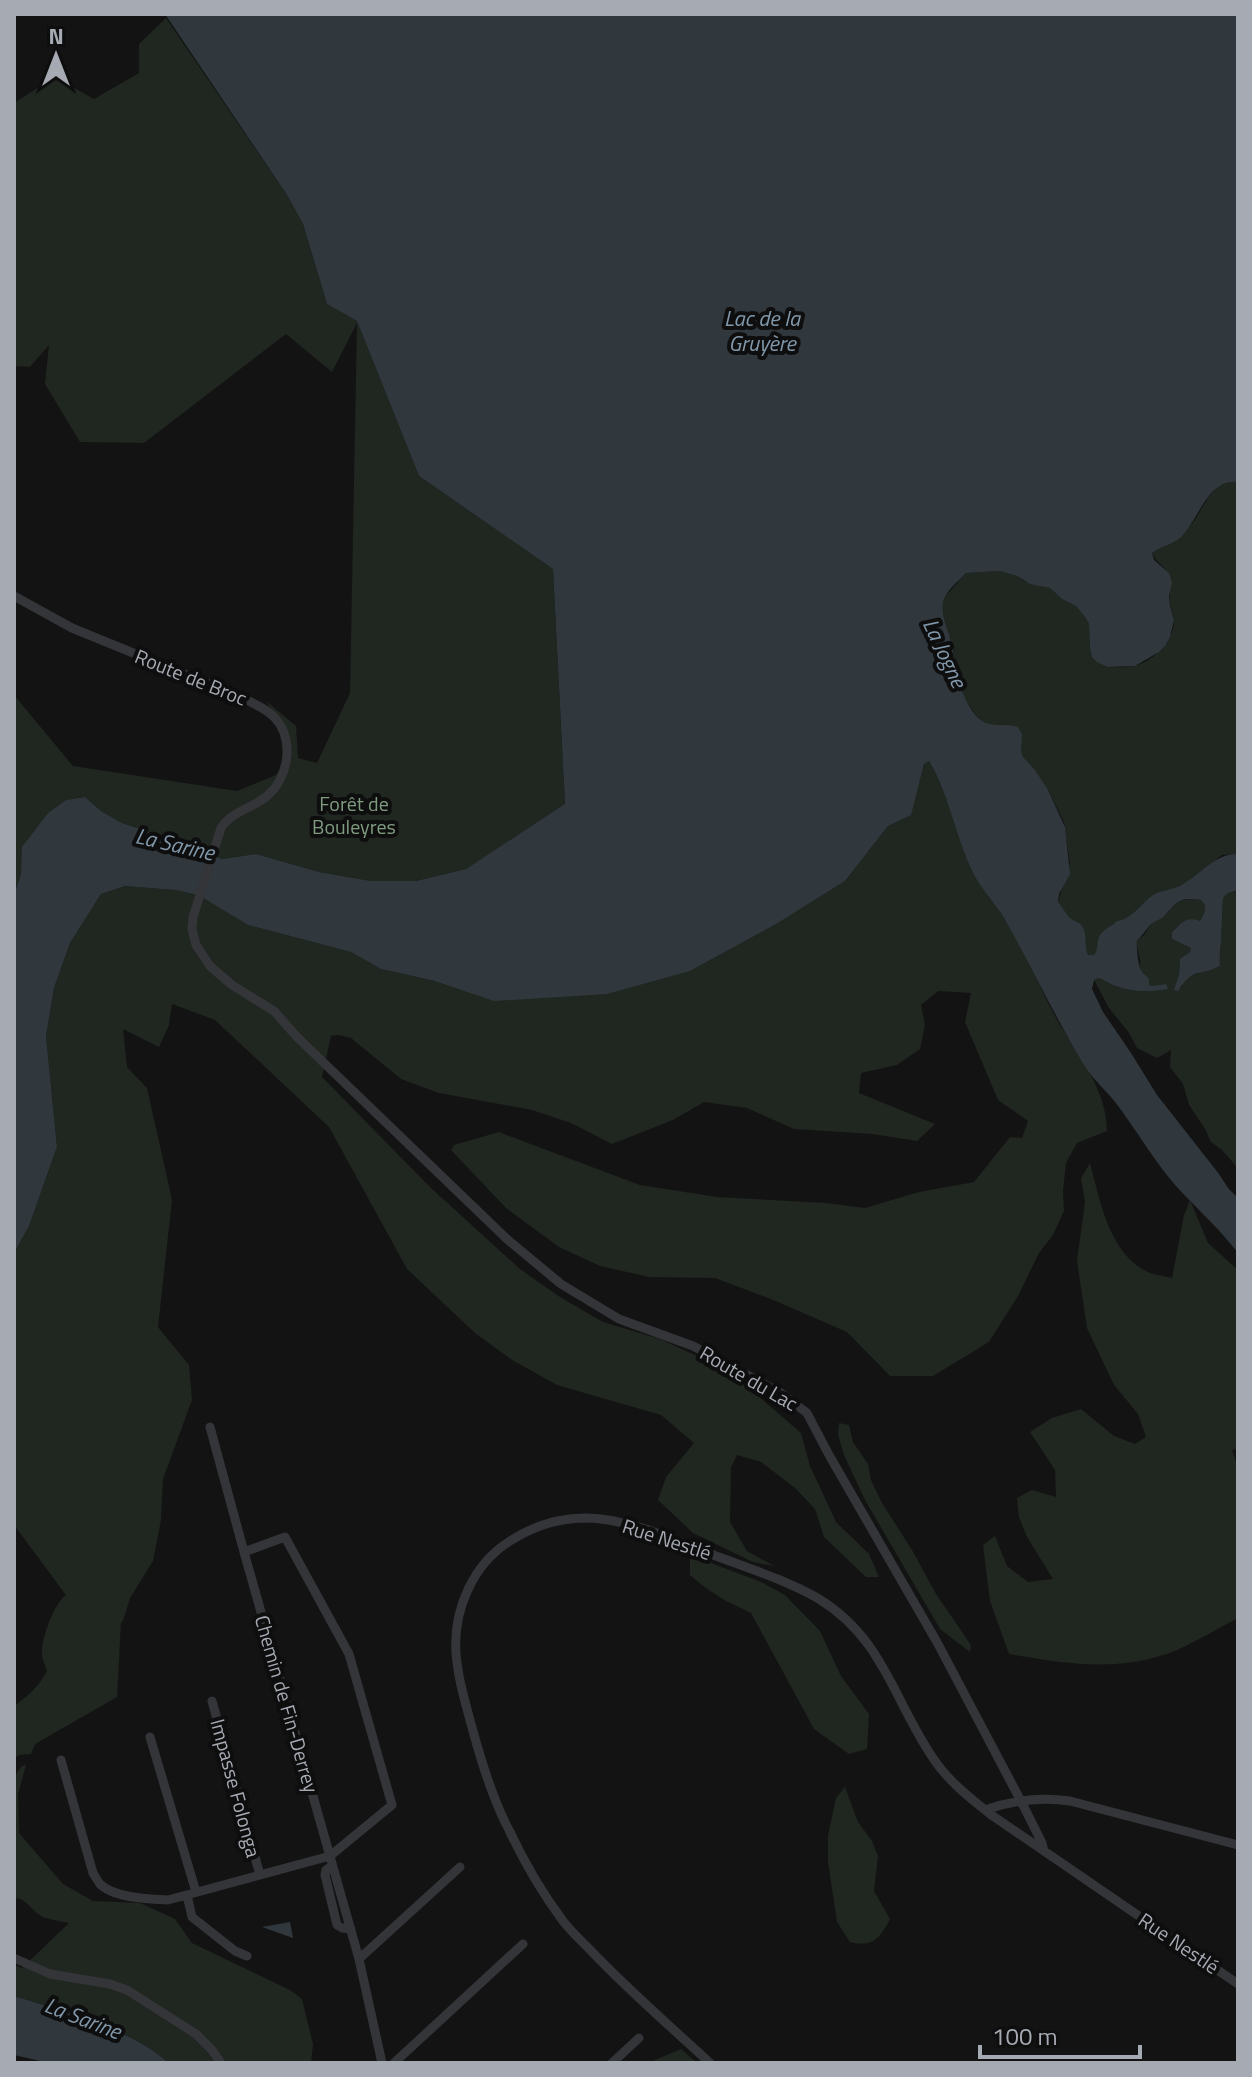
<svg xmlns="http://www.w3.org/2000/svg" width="1252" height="2077" font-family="'Titillium Web',sans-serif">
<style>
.green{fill:#202620}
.water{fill:#30383d}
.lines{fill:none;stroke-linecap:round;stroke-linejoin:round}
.street{stroke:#343539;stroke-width:9}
.labels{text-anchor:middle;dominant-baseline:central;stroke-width:8;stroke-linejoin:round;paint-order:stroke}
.street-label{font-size:20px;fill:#a6aab3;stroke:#0e0e0f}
.park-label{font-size:20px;fill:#7f9c80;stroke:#0e0e0f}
.water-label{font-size:22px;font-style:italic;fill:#8198aa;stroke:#0e0e0f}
</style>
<rect width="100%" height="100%" fill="#131314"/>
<path class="green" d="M 166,18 L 287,195 L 303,224 L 327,304 L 357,321 L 419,476 L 553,569 L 565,805 L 466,869 L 416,881 L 371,881 L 319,872 L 256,854 L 222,859 L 193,846 L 122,823 L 101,811 L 85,797 L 66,800 L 48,813 L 23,847 L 21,874 L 14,894 L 14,695 L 73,766 L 237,791 L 276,775 L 287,756 L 287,734 L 266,701 L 296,726 L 298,758 L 317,763 L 350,693 L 357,323 L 332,372 L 286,334 L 144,443 L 80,442 L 45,384 L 49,345 L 30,367 L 14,366 L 14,103 L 55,77 L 94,99 L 139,73 L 139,44 Z
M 1234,481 L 1238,482 L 1238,854 L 1222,855 L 1185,883 L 1169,891 L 1156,893 L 1132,915 L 1101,933 C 1097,941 1099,948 1094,955 L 1088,955 L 1085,952 L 1085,935 L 1066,914 L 1058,902 L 1070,864 L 1064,822 L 1047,788 L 1035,770 L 1023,758 L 1021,750 L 988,724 L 983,722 L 975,714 L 963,697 L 963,690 L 954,664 L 953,647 L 946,630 L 942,606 L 945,597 L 966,573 L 1000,571 L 1017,576 L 1024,581 L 1050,588 L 1062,599 L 1076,606 L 1085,617 L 1089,624 L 1090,648 L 1108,667 C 1116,667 1125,668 1134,666 C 1152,662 1174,642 1174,621 C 1174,615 1170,609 1170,603 C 1168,594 1173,586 1170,578 C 1168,568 1156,563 1152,553 C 1161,545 1175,539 1185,531 C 1203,516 1206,484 1234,481 Z
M 929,761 C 950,797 957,837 975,875 C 983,892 997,905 1006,921 C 1025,950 1038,984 1054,1014 C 1074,1051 1107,1087 1107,1131 L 1077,1143 L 1066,1163 L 1063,1191 L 1064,1211 L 1053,1235 L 1039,1253 L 1018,1296 L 989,1342 L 933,1376 L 890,1376 L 847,1332 L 771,1299 L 715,1278 L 649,1277 L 600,1266 L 559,1247 L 506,1208 L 451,1150 L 454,1145 L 499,1132 L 640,1185 L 717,1197 L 827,1203 L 865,1208 L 919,1192 L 974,1182 L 1010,1137 L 1022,1138 L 1028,1121 L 998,1100 L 965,1022 L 971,993 L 938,991 L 921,1005 L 925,1025 L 920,1049 L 897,1065 L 861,1073 L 859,1093 L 935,1124 L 917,1141 L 872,1134 L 794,1129 L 747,1108 L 704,1102 L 673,1120 L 612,1144 L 571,1123 L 532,1110 L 439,1093 L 401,1079 L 351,1038 L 338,1035 L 331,1036 L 322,1077 L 431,1188 L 520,1269 L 560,1297 L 603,1322 L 660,1339 L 697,1356 L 749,1388 L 801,1433 L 810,1466 L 836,1522 L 869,1554 L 879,1577 L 866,1577 L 824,1537 L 815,1509 L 795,1488 L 761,1462 L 737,1455 L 731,1467 L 730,1522 L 747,1551 L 774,1566 L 753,1562 L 693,1533 L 658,1500 L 666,1477 L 694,1443 L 661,1415 L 557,1385 L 512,1360 L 475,1333 L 407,1269 L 329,1127 L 215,1020 L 172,1004 L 169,1025 L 159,1047 L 123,1029 L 127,1067 L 147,1088 L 172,1200 L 158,1327 L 189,1365 L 192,1400 L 163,1479 L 161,1520 L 153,1561 L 130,1598 L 123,1621 L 121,1622 L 117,1697 L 35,1744 L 31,1754 L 20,1755 L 14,1758 L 14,1706 C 28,1696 39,1686 47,1671 C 45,1665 42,1659 42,1652 C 42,1637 54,1603 66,1595 L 14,1525 L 14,1253 L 29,1226 L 57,1147 L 46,1036 L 54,988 L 70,943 L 101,894 L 125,886 L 175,890 L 198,895 L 248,925 L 351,952 L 381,969 L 435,981 L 690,971 L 778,923 L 845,881 L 888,826 L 910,815 L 924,764 Z
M 1238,890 L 1238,1177 L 1236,1166 L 1222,1150 L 1211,1142 L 1205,1129 L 1189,1105 L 1183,1084 L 1170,1067 L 1171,1050 L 1157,1058 L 1137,1048 L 1129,1033 L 1109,1008 L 1094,980 L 1098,978 C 1105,980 1109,984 1116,986 C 1132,993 1150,992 1167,989 L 1149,985 C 1147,978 1141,973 1140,967 C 1139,965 1141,962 1140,960 C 1139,952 1136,948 1137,940 L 1144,935 L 1152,922 C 1175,915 1169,895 1201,900 C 1208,908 1205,913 1200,921 L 1179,925 L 1172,932 L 1172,939 L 1191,948 L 1190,952 C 1176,960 1179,974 1181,988 C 1190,970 1205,974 1220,966 C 1219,956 1221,948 1221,939 C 1222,925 1222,912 1223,898 L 1228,893 Z
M 1090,1163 C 1100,1200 1109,1254 1148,1272 C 1155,1275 1165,1276 1172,1278 L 1184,1215 L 1190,1200 L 1208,1243 L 1238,1270 L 1238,1449 L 1232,1450 L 1238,1467 L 1238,1618 C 1218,1628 1198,1641 1177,1650 C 1121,1673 1066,1664 1009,1654 L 990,1601 L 983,1545 L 995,1536 L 1007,1566 L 1028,1582 L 1053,1579 L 1027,1537 L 1019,1517 L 1017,1498 L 1032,1490 L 1056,1497 L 1055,1470 L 1030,1432 L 1052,1418 L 1081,1409 L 1114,1436 L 1135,1444 L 1146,1437 L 1138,1414 L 1114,1385 L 1087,1328 L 1077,1261 L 1085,1202 L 1081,1178 Z
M 839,1423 L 849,1425 L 853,1442 L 868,1464 L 871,1480 L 882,1503 L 912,1550 L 936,1594 L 971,1645 L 970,1652 L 940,1629 L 865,1500 L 844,1455 L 838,1435 Z
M 690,1555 L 761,1582 L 785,1595 L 820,1631 L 841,1676 L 869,1714 L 867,1749 L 849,1754 L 814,1729 L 751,1613 L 724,1600 L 703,1586 L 690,1575 Z
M 24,1765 L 26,1765 L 18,1794 L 19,1833 L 63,1884 L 93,1901 L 140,1903 L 175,1919 L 192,1943 L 290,1990 L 302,1999 L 313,2044 L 311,2063 L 169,2063 C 127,2027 66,2012 14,1996 L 14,1965 L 22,1968 L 69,1923 C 61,1921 51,1920 43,1917 C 32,1912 29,1901 17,1898 L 14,1902 L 14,1828 L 17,1827 L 14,1823 C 14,1805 8,1775 24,1765 Z
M 845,1787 L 858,1822 L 872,1841 L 878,1856 L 874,1891 L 890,1919 C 880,1938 873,1948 850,1942 L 837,1922 L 828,1862 L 828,1835 L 836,1798 Z
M 681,2049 L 697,2063 L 648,2063 Z"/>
<path class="water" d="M 165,14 L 1238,14 L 1238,482 C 1207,479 1199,520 1180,538 C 1172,545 1160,546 1152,553 L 1154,560 L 1169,573 L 1172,583 L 1169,596 L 1170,606 L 1174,620 L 1170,637 L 1165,646 L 1159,652 L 1135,666 L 1108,667 L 1097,662 L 1092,657 L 1090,648 L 1089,624 L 1085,617 L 1076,606 L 1062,599 L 1050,588 L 1030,584 L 1017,576 L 1000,571 L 966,573 C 959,581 945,591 943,603 C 941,617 949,632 952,646 C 954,652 953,658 954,664 C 958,682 967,710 981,720 C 991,728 1006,723 1018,727 L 1022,734 L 1021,750 L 1023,757 L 1035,770 L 1047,788 L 1065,827 L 1070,874 L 1059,894 L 1058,902 C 1062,906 1065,913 1070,918 C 1075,922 1081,922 1084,930 C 1087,938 1084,947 1088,955 L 1094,955 C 1099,948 1096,944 1099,937 C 1102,929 1112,927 1117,921 C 1132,919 1141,904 1153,895 C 1161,890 1174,890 1183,884 C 1202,873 1214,854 1238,854 L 1238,890 L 1228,893 L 1223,898 C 1222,912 1222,925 1221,939 C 1221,948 1219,956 1220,966 C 1199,977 1195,966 1178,991 L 1174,990 L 1179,975 L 1180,959 L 1190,952 L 1191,948 L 1172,939 L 1172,932 C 1182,923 1186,916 1200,921 C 1205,912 1208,908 1201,900 C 1182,897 1178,900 1166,914 C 1162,920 1155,920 1150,925 C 1145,931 1143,935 1137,940 C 1136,946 1138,966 1141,970 C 1143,974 1147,976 1149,979 L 1149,985 L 1154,986 L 1166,984 L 1168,989 C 1150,992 1133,993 1116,986 C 1109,984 1105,980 1098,978 L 1094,980 L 1092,989 L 1103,1012 L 1131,1053 L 1157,1095 L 1219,1174 L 1228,1188 L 1238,1198 L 1238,1253 C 1220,1229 1197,1209 1176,1186 C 1155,1162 1138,1133 1119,1107 C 1108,1092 1094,1081 1084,1065 C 1056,1019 1034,971 1008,925 C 1000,909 986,895 977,880 C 956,842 951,798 929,761 L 924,764 L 911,815 L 888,826 L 845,881 L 778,923 L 690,971 L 607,994 L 494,1001 L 435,981 L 381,969 L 351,952 L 248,925 L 198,895 L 175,890 L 125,886 L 101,894 L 70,943 L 54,988 L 46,1036 L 57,1147 L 29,1226 L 14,1253 L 14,894 L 21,874 L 22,847 L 48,813 L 66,800 L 85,797 L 101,811 L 122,823 L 193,846 L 222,859 L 256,854 L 319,872 L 371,881 L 416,881 L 466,869 L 565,804 L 553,569 L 419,476 L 357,321 L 327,304 L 303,224 L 287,195 Z
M 290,1922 L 293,1938 L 262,1927 Z
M 14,1996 C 66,2012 127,2027 169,2063 L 49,2063 L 14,2055 Z"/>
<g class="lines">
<path class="street" d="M 14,596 L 72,628 L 236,695 C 249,701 264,707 274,717 C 295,739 289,778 267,796 C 253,808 231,812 221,828 L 193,917 L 192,929 L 196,945 L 210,966 L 232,985 L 274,1011 L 297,1037 L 508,1240 L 561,1284 L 619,1319 L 693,1346 L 781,1393 L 807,1413 L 829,1455 L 938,1644 L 1023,1805 L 1042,1843 L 1044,1851
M 210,1427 L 244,1552 L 359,1959 L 382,2063
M 212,1701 L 260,1875
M 150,1737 L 196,1892
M 61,1760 L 93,1873 C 95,1876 97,1880 100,1884 C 114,1898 149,1899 168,1900 L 330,1856 L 392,1805 L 349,1654 L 285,1537 L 244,1552
M 985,1810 C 1013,1800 1040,1797 1070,1801 L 1238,1845
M 332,1866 L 326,1870 L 325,1875 L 337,1925 L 342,1928 L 351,1929
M 187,1895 L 192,1917 L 235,1951 L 247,1956
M 14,1958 L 50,1974 L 110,1984 L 127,1990 L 196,2034 L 212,2050 L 221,2063
M 359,1959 L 460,1867
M 394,2063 L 523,1944
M 612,2063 L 639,2038
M 710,2063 C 672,2028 633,1994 597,1957 C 586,1945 573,1934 563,1921 C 542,1893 524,1862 509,1830 C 493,1800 482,1764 473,1731 C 466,1705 458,1680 456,1653 C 453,1610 473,1564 510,1541 C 533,1526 558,1518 586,1518 C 631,1519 675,1540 716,1556 C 751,1569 788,1581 819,1599 C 883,1638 894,1701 933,1758 C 948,1781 969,1797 990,1814 L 1238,1984"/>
</g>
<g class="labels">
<g class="street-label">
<text transform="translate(191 677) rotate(22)">Route de Broc</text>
<text transform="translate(749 1378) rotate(30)">Route du Lac</text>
<text transform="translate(667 1539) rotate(18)">Rue Nestlé</text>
<text transform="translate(287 1704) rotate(74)">Chemin de Fin-Derrey</text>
<text transform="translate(236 1788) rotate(75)">Impasse Folonga</text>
<text transform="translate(1179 1943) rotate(34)">Rue Nestlé</text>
</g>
<g class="park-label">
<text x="354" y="803">Forêt de<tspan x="354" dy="23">Bouleyres</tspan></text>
</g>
<g class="water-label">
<text x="762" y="318">Lac de la<tspan x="762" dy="25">Gruyère</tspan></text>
<text transform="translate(945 653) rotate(65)">La Jogne</text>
<text transform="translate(175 844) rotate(13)">La Sarine</text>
<text transform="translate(83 2018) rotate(21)">La Sarine</text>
</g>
</g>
<rect width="1252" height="2077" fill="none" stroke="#a6aab3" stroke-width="32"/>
<g transform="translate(56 56)" stroke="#0e0e0f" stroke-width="6" paint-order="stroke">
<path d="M0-6L14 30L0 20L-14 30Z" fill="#a6aab3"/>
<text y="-12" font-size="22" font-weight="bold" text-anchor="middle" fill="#a6aab3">N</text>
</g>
<path d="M980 2045v12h160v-12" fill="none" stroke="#a6aab3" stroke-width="4"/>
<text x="992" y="2045" font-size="24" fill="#a6aab3" stroke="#0e0e0f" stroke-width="6" paint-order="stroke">100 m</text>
</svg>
